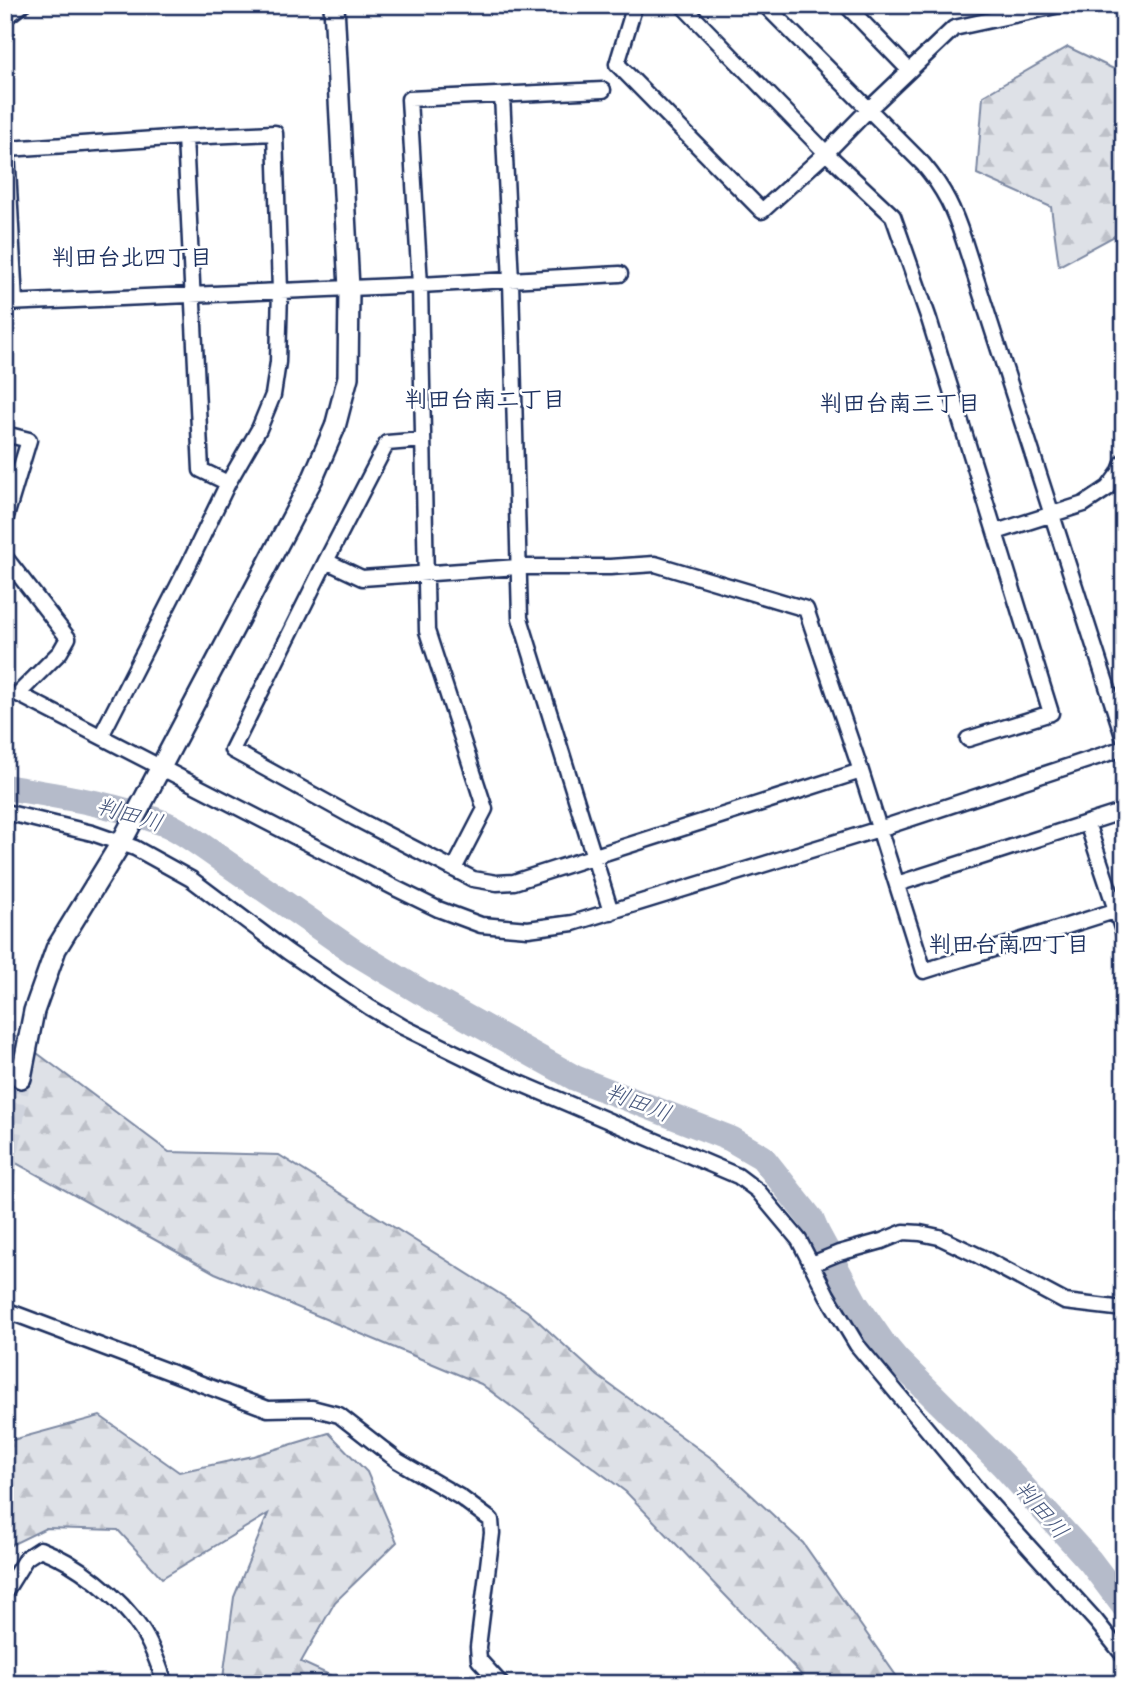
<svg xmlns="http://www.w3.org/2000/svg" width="1129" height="1689" font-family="'Architects Daughter','Klee One',sans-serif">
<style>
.forest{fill:url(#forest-firs);stroke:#7c88a2;stroke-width:2}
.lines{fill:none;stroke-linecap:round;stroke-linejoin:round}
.river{stroke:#b5bbca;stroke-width:26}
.secondary-tunnel{stroke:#d1d5df;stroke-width:19;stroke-dasharray:19 10;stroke-linecap:butt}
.street-casing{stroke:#1b2f5e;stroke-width:19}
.secondary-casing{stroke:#1b2f5e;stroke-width:24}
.street{stroke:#fff;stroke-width:14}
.secondary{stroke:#fff;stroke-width:19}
.labels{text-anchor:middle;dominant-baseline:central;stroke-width:5;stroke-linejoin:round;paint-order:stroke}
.neighbourhood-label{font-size:23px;font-weight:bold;fill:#1b2f5e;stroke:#fff}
.water-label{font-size:23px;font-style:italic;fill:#49597e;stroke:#fff}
</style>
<defs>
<pattern id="forest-firs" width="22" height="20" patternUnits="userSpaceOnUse" patternTransform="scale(1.75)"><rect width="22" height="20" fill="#dee1e7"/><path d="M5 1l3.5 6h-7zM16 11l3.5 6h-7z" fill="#bec1c9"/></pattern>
</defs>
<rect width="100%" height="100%" fill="#fff"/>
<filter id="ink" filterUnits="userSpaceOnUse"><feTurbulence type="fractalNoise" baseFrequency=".0143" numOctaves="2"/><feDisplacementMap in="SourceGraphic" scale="14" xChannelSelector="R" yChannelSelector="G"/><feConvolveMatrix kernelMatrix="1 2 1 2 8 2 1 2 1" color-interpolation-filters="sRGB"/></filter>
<g filter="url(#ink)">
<path class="forest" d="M 1068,47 L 1124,74 L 1124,231 L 1059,266 L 1051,207 L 977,174 L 983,96 Z
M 5,1029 L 169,1152 L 279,1155 L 527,1311 L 598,1376 L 714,1460 L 803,1543 L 902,1684 L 808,1684 L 798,1671 L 626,1492 L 481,1384 L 215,1273 L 5,1157 Z
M 100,1416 L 179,1472 L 253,1456 L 329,1433 L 367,1472 L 397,1542 L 335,1602 L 301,1662 L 349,1684 L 230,1684 L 223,1678 L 234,1597 L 268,1514 L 162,1578 L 118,1530 L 46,1528 L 5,1548 L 5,1442 Z"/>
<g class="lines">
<path class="river" d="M 5,787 C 59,796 115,804 166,824 C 176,828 186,835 195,841 L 353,951 L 421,992 L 575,1078 L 731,1139 L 762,1157 L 811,1219 L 817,1233 L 855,1303 L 882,1342 L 898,1361 L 1003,1465 L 1090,1561 L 1124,1606"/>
<path class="secondary-tunnel" d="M 5,1179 L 21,1078"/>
<g class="street-casing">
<path id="street" d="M 635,5 L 617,64 L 762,211 L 826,153 L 869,109 L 954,28 L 1060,5
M 682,5 L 826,153 L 893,216 L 929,319 L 1051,713 L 968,739
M 765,5 L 923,164 C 945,190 954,210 964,241 L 1124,739
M 846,5 L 909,70
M 5,18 L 22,5
M 502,95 L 511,281 L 520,618 L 611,912
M 185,137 L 201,470 L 228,483
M 7,303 L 420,285 L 620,274
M 15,303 L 7,149 L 185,137 L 275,133 L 280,291 L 278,362 L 273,395 L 259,429 L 228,483 L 189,564 L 101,736
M 5,434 L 29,440 L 5,520
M 423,440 L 387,443 L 326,561 L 232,750 L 355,818 L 473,879 L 497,883 L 514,882 L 861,771
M 996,532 L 1084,504 L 1108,488 L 1119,473 L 1124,461
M 5,557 L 68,638 L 60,652 L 18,694 L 397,889 L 438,909 L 481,925 L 528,929 L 573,923 L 879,829 L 1124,748
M 326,561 L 362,578 L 518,567 L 610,567 L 655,564 L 806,609 L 861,771 L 924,971 L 1124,908
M 5,812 L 92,833 L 135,848 L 191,879 L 288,952 L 369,1007 L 403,1027 L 501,1075 L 738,1176 L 758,1191 L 799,1240 L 827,1295 L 857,1345 L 981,1494 L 1096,1621 L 1124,1656
M 1087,823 L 1124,934
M 454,869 L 485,809 L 427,631 L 420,285 L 409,99 L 603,90
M 897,884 L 1124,811
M 812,1264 L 839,1253 L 882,1241 L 904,1232 L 920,1233 L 939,1237 L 979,1256 L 1065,1302 L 1124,1309
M 5,1310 L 268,1409 L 312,1408 L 339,1415 L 398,1461 L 460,1497 L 491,1520 L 492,1533 L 478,1647 L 479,1660 L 501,1684
M 5,1592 L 26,1558 L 40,1549 C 77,1563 119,1596 141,1629 C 152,1645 159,1665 165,1684"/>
</g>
<g class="secondary-casing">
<path id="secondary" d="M 21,1078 L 34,1011 L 56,949 L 121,843 L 313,478 L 335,427 L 348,377 L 349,288 L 334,5"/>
</g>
<use href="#street" class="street"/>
<use href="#secondary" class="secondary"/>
</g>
</g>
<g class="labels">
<g class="neighbourhood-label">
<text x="132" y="258">判田台北四丁目</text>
<text x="485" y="400">判田台南二丁目</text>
<text x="900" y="404">判田台南三丁目</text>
<text x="1009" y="945">判田台南四丁目</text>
</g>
<g class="water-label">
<text transform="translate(129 815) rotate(16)">判田川</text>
<text transform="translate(638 1103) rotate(21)">判田川</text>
<text transform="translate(1041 1510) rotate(49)">判田川</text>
</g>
</g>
<rect width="1129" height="1689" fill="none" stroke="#fff" stroke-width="28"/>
<rect x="14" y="14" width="1101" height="1661" fill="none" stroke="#1b2f5e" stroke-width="2.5" filter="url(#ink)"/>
</svg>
